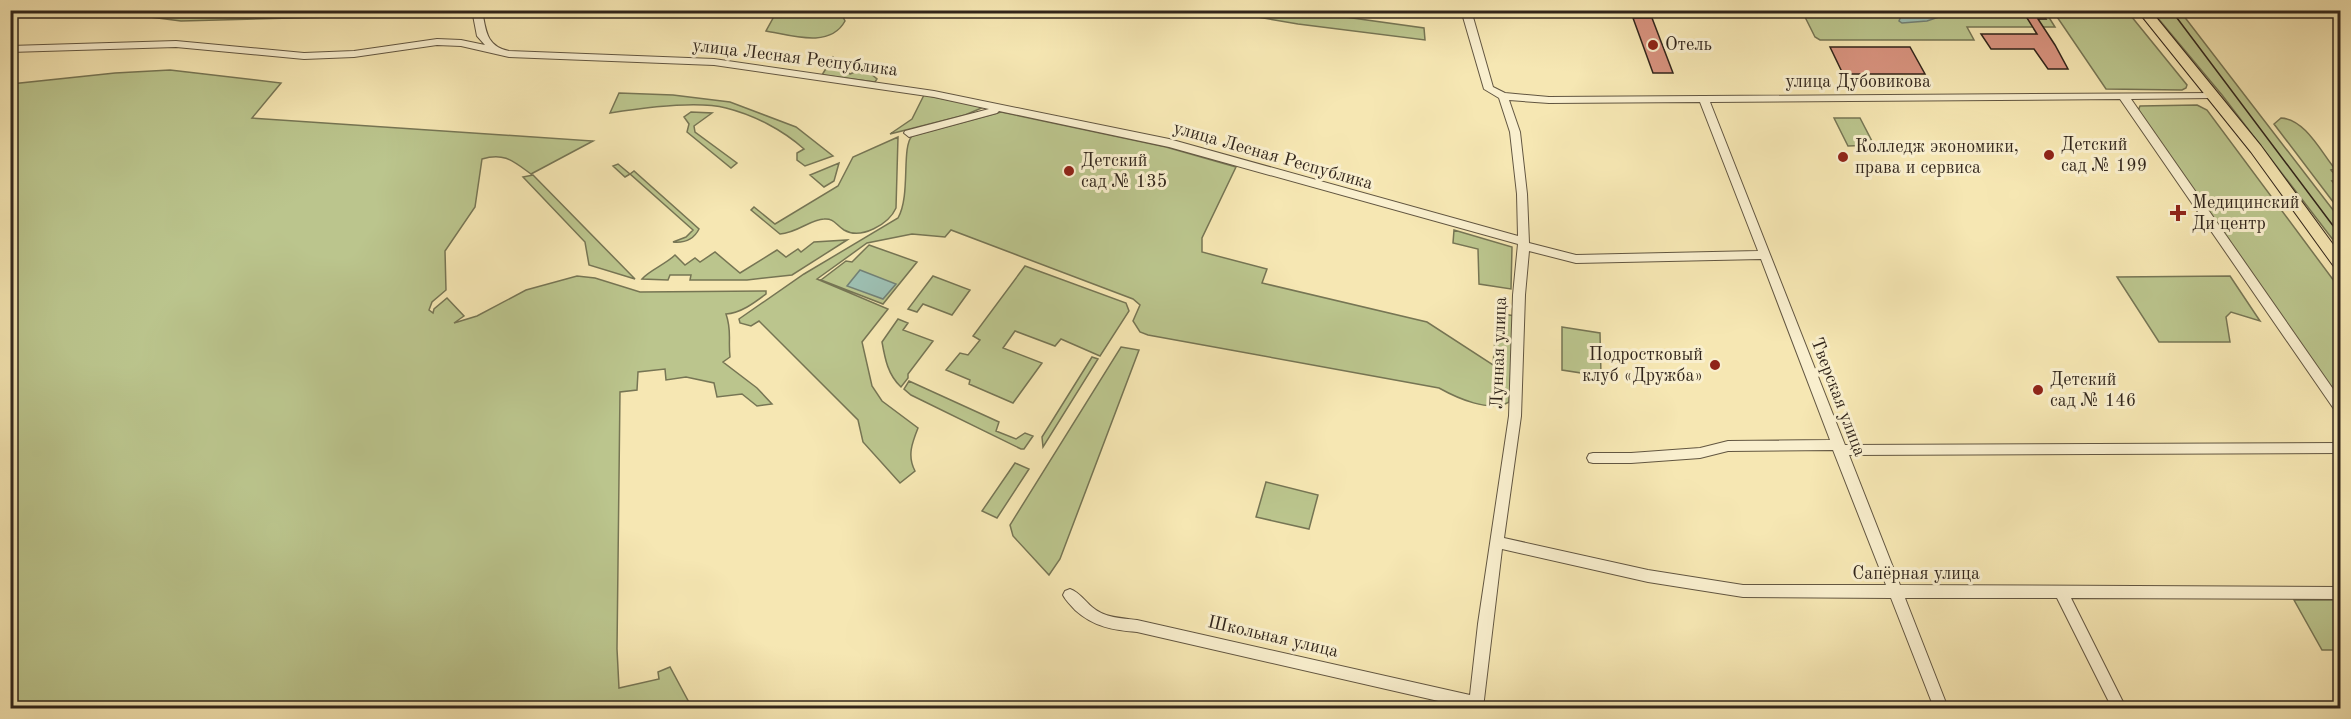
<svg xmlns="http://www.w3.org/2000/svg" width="2351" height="719" font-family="'Old Standard TT',serif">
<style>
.green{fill:#bbc58d;stroke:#767554;stroke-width:1.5}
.water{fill:#9dbfb2;stroke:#728176;stroke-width:1.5}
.building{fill:#d8937f;stroke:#31251b;stroke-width:1.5}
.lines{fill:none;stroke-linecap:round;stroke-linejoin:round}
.minor-casing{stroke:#625641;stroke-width:2}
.major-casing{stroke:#31251b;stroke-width:2}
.minor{fill:#f9efce;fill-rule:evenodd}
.major{fill:#f6e7b3;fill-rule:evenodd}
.tram{stroke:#31251b;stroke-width:1.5}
.poi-dot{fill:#8f2418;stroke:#f9efce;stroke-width:2}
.labels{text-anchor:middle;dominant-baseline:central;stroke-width:6;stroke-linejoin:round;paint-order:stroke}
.poi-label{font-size:18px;fill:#31251b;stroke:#f9efce;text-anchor:start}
.street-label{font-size:18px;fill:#31251b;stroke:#f9efce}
</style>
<rect width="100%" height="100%" fill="#f6e7b3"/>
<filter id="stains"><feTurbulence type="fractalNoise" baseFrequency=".00333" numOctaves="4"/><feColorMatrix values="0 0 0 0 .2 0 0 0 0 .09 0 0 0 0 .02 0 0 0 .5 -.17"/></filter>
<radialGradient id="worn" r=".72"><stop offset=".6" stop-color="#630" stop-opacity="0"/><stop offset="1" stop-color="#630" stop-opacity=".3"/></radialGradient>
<path class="green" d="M 128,11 L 327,10 L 329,17 L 181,21 L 127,14 Z
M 777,11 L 840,11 L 845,21 C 830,49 790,35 766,31 Z
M 1302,11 L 1424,28 L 1425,40 L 1298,24 L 1223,11 Z
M 1802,11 L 2045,11 L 2055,27 L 1967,27 L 1974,40 L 1820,40 L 1815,37 Z
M 2053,11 L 2127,11 L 2187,85 L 2186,88 L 2182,90 L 2106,89 Z
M 2152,11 L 2180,11 L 2340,219 L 2340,249 L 2222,95 Z
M 833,57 L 850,74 L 864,68 L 877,79 L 875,82 L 822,75 Z
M 170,70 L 281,83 L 252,118 L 593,141 L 531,174 C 513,161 504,152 482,159 L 475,207 L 445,251 L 446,290 L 432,302 L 429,310 L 433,313 L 434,309 L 447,298 L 464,316 L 454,323 L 477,316 L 526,290 L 577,276 L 595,278 L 640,292 L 766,291 L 766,294 C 754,303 741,313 726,314 C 732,331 728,339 730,357 L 723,362 L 757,388 L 772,404 L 757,406 L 742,394 L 717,397 L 714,383 L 686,377 L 666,380 L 665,369 L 638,372 L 637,390 L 620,392 L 617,649 L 619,688 L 659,679 L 658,672 L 670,667 L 692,708 L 11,708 L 11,84 L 115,73 Z
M 619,93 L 673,95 L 730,102 L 796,127 L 833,156 L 805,166 L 797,160 L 797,153 L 804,149 C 783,130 754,115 726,108 C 696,100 641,108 610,113 Z
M 924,95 L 984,107 L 965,115 L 890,134 L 912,119 Z
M 2197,105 L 2207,110 L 2340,289 L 2340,401 L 2138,111 L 2140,106 Z
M 691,112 L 712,113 L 694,126 L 695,132 L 737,163 L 731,168 L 687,132 L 689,124 L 684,117 Z
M 1001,112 L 1166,147 L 1236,167 L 1202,238 L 1202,252 L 1267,269 L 1262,283 L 1427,322 L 1493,365 L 1497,313 L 1515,316 L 1509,402 C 1490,413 1457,398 1439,388 L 1148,335 L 1140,332 L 1133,321 L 1140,305 L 1133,299 L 951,230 L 945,237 L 912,234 L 867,243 L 817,279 L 888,309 L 862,342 L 872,386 L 882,401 L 918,428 C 912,443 907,456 915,471 L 900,483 L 863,442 L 858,420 L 759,321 L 751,326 L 740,323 L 739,319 L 804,274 L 898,218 C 911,195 901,148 912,136 Z
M 1834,118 L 1860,118 L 1874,145 L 1848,146 Z
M 2281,118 C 2305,119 2321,152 2335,169 L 2331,170 L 2340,181 L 2332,181 L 2340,192 L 2340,211 L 2274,124 Z
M 898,137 L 896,208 C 889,224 861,240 844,230 C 836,225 834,218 824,219 C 811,219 797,233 780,234 L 751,210 L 754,207 L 775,224 L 838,186 L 853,157 Z
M 839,163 L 834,181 L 824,187 L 810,175 Z
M 618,164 L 630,174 L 634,171 L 699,229 C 694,239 684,243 673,242 L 686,237 L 693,230 L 630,174 L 625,177 L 613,166 Z
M 533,175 L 635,279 L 589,265 L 585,242 L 523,177 Z
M 1454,230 L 1512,247 L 1511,289 L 1479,284 L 1478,249 L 1453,243 Z
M 847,240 L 792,275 L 747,280 L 690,280 L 691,275 L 670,275 L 668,280 L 642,279 C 648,271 666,264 675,255 L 685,265 L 695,258 L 700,262 L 715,252 L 740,273 L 777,250 L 786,257 L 798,249 L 801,252 L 814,242 Z
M 869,245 L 917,262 L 883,304 L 821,280 L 846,261 L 852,262 Z
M 1025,266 L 1126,303 L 1129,311 L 1100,356 L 1061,339 L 1055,346 L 1015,331 L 1003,348 L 1042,363 L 1013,403 L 969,384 L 970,380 L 946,370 L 960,353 L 968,355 L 980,340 L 973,336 Z
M 933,276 L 970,290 L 952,315 L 923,304 L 917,312 L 908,309 Z
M 2230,276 L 2260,321 L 2231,312 L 2226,317 L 2230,342 L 2159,342 L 2117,277 Z
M 898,319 L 908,323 L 903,330 L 933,341 L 908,374 L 908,378 L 901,387 C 888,375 885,359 882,342 Z
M 1562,327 L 1600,333 L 1601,376 L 1562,370 Z
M 1121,347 L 1139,350 L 1060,559 L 1049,575 L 1013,536 L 1010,525 Z
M 1092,357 L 1098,359 L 1043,447 L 1042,437 Z
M 909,381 L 999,422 L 996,431 L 1016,439 L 1025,433 L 1033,436 L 1024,449 L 1021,449 L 911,395 L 904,389 Z
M 1015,463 L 1029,469 L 997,518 L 982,511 Z
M 1266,482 L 1318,495 L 1309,529 L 1256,517 Z
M 2294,600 L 2340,600 L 2340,650 L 2322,650 Z"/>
<path class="water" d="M 1944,11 L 1942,16 L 1927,21 L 1902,23 L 1899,21 L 1901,16 L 1899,11 Z
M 860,270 L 896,284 L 883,299 L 847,286 Z"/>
<path class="building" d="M 2022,10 L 2040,10 L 2046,19 L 2038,19 L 2055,45 L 2068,69 L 2048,69 L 2034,49 L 1991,49 L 1981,34 L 2037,34 Z
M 1633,18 L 1652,18 L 1673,73 L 1653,73 Z
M 1830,47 L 1910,47 L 1925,74 L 1843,74 Z"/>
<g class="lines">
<g class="minor-casing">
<path id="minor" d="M 472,10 L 482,10 C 486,31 486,46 509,51 L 714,59 L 934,91 L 1169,139 L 1518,236 L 1517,194 L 1510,132 L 1499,98 L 1484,89 L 1461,10 L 1471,10 L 1493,87 L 1505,93 L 1549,97 L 2216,93 L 2217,95 L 2212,98 L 2131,99 L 2340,399 L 2340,413 L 2336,412 L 2120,99 L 1710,102 L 1845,445 L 2340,443 L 2340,453 L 1849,455 L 1900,585 L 2340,587 L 2340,599 L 2071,598 L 2126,708 L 2112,708 L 2057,598 L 1905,598 L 1948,708 L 1934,708 L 1891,598 L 1743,597 L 1648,582 L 1502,549 L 1483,708 L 1469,708 L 1137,632 C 1113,630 1094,627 1075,610 C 1071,605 1066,601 1063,595 L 1065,591 L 1070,589 C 1079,592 1085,601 1092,607 C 1105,618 1121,618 1137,620 L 1470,695 L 1478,624 L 1509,416 L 1513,295 L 1518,244 L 1169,147 L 999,111 L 997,113 L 909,137 L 904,133 L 905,131 L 989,109 L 934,97 L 714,65 L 509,57 L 461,46 L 437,45 L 354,57 L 304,59 L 176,47 L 10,52 L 10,46 L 176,41 L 304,53 L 354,51 L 437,39 L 461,40 L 485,45 L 477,36 ZM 1509,100 L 1549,103 L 1700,102 L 1758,251 L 1576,255 L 1529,243 L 1527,194 L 1520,132 ZM 1529,251 L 1576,263 L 1761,259 L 1830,440 L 1728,441 L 1700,448 L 1631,453 L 1593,453 L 1589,454 L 1587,458 L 1589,462 L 1593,463 L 1631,463 L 1700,458 L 1728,451 L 1833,450 L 1886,585 L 1743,585 L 1648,570 L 1504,538 L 1521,416 L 1525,295 Z"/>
</g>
<g class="major-casing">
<path id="major" d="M 2137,10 L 2150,10 L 2261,146 L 2340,254 L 2340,269 L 2335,268 L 2251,152 Z"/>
</g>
<use href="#minor" class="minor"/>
<use href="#major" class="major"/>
<path class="tram" d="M 2171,10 L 2340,235"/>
</g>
<g class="poi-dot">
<circle cx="1653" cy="45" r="6"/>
<circle cx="2049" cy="155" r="6"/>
<circle cx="1843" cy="157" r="6"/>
<circle cx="1069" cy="171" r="6"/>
<path d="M2175 204h6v6h6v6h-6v6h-6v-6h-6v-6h6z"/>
<circle cx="1715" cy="365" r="6"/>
<circle cx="2038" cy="390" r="6"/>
</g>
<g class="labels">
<g class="poi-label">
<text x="1665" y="45">Отель</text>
<text x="2061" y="145">Детский<tspan x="2061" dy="21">сад № 199</tspan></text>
<text x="1855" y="147">Колледж экономики,<tspan x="1855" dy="21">права и сервиса</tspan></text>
<text x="1081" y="161">Детский<tspan x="1081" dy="21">сад № 135</tspan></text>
<text x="2192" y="203">Медицинский<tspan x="2192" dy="21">Ди центр</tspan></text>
<text x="1703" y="355" text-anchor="end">Подростковый<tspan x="1703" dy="21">клуб «Дружба»</tspan></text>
<text x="2050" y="380">Детский<tspan x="2050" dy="21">сад № 146</tspan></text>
</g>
<g class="street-label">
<text transform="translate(795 58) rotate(7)">улица Лесная Республика</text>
<text x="1858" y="82">улица Дубовикова</text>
<text transform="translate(1273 156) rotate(16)">улица Лесная Республика</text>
<text transform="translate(1499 353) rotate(-88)">Лунная улица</text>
<text transform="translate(1838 397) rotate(69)">Тверская улица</text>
<text x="1916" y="574">Сапёрная улица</text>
<text transform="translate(1273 637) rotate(13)">Школьная улица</text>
</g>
</g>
<rect width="2351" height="719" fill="none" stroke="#f6e7b3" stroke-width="36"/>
<rect x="12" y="12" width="2327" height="695" fill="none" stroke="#31251b" stroke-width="3"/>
<rect x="18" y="18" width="2315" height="683" fill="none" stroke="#31251b" stroke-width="1.5"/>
<rect width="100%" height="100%" filter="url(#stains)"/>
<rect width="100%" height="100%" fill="url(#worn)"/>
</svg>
